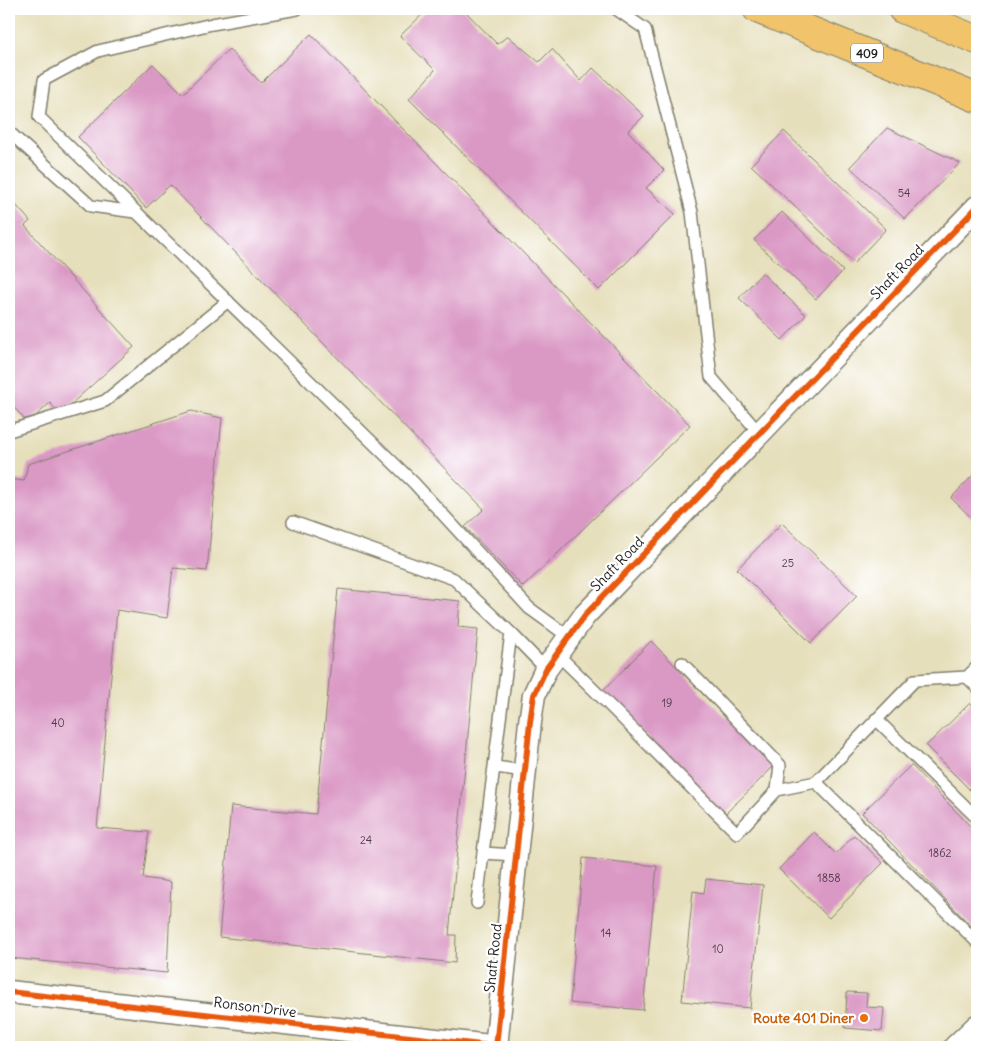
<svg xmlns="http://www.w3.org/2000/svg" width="986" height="1056" font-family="Delius,sans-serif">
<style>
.building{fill:#da98c5}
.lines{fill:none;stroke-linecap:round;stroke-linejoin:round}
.service-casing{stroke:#817e6c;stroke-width:14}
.minor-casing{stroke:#817e6c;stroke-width:25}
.motorway-casing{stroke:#817e6c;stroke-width:30}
.service{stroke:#fff;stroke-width:11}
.minor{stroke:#fff;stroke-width:22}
.motorway{stroke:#f1c36a;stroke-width:28}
.cycleway-casing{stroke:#fff;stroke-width:9}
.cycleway{stroke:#e8590c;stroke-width:6}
.food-dot{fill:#e8710a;stroke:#fff;stroke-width:2}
.labels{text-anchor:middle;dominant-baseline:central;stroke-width:4.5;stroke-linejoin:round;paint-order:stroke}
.number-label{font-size:11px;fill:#4c3b46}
.shield{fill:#fff;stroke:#606060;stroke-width:1}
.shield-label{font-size:12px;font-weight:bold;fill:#1c1c1c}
.street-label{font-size:14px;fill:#1c1c1c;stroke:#fff}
.food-label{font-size:14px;font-weight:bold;fill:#c56008;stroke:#fff;text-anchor:end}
</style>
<rect width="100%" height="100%" fill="#fff"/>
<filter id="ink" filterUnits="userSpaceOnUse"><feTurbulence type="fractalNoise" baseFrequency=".02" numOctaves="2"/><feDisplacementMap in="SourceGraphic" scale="10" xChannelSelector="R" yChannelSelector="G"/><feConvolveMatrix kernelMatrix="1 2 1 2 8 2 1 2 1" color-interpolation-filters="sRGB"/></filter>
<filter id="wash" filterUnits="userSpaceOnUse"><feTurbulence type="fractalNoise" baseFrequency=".0096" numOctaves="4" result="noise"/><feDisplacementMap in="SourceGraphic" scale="20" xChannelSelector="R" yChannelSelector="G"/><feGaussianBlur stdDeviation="1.12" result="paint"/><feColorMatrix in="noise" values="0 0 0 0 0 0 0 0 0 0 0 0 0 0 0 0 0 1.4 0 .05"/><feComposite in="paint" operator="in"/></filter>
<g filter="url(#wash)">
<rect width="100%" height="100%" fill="#e6dfbb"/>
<g id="blocks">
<path class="building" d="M 428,9 L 463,9 L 497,44 L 508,36 L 539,62 L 552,49 L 581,81 L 593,68 L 644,116 L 628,131 L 664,170 L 646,188 L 675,214 L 599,290 L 409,99 L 435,70 L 400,36 Z
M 311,34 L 690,425 L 523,587 L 465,527 L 484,509 L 170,185 L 146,208 L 78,137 L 153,64 L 183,94 L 229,49 L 261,83 Z
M 887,128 L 960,163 L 905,219 L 850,167 Z
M 784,131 L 886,229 L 854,263 L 751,165 Z
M 9,197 L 30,221 L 25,226 L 134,347 L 60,414 L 50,403 L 28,423 L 9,402 Z
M 782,212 L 843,271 L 816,299 L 754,240 Z
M 762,273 L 806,315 L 782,340 L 739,298 Z
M 191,411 L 222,418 L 207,571 L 173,568 L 167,618 L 117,610 L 97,828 L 149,832 L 143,878 L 171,882 L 167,973 L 9,958 L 9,479 L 24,481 L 28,464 Z
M 977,471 L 977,523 L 951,498 Z
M 782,523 L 857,596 L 811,643 L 737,569 Z
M 338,589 L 460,601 L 458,627 L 478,629 L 449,935 L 456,935 L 455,963 L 219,937 L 231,806 L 316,814 Z
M 651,641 L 774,766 L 723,816 L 603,691 Z
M 970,703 L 977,711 L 977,797 L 926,746 Z
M 911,765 L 977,833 L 977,925 L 974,929 L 862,813 Z
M 814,832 L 836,854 L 854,835 L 883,863 L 829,918 L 779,869 Z
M 583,858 L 657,866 L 643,1010 L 570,1003 Z
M 706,879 L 763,885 L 750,1008 L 682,1001 L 693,891 L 704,893 Z
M 847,992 L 867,993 L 866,1007 L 884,1008 L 882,1031 L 845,1028 Z"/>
</g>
</g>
<g filter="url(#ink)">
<use href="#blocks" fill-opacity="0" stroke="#817e6c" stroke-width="1"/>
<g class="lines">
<g class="service-casing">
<path id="service" d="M 297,9 L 212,24 L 98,51 L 44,80 L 39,117 L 414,483 L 529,608 L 569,637
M 616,9 L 645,29 L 692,212 L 711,377 L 760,434
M 9,132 L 91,206 L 135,212
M 9,431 L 105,401 L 228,301
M 293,522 L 454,579 L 511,633 L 546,669
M 557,654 C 618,712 676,774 737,833 L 777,790 L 816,782 L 915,680 L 967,677 L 977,667
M 682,663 L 780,765 L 777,790
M 967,677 L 977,687
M 876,719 L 977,818
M 495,767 L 525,771
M 816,782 L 977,942
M 483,853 L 511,633
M 477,903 L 483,853 L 515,855"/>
</g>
<g class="minor-casing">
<path id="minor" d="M 9,992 L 499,1047
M 496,1047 L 530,722 L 534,695 L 546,669 L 585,615 L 977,207
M 955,1047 L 977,1026"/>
</g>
<g class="motorway-casing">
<path id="motorway" d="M 757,9 L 977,98
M 902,9 L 977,40"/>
</g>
<use href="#service" class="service"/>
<use href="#minor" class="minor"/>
<use href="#motorway" class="motorway"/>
<g class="cycleway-casing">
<path id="cycleway" d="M 9,992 L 499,1047
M 496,1047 L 530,722 L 534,695 L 546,669 L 585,615 L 977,207"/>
</g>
<use href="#cycleway" class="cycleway"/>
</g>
</g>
<circle class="food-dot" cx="864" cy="1018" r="5"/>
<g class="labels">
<g class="number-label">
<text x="904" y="193">54</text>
<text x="788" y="563">25</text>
<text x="667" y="703">19</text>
<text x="58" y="723">40</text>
<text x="366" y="840">24</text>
<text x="940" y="853">1862</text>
<text x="829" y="878">1858</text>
<text x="606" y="933">14</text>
<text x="718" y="949">10</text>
</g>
<rect class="shield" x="851" y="43.5" width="32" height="19" rx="4"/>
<g class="shield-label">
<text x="867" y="53">409</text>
</g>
<g class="street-label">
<text transform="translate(897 272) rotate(-46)">Shaft Road</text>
<text transform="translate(617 564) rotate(-46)">Shaft Road</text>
<text transform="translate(493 958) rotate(-84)">Shaft Road</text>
<text transform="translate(255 1007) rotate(7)">Ronson Drive</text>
</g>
<g class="food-label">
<text x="854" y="1018">Route 401 Diner</text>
</g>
</g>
<rect width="986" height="1056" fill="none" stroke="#fff" stroke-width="30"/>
</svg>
